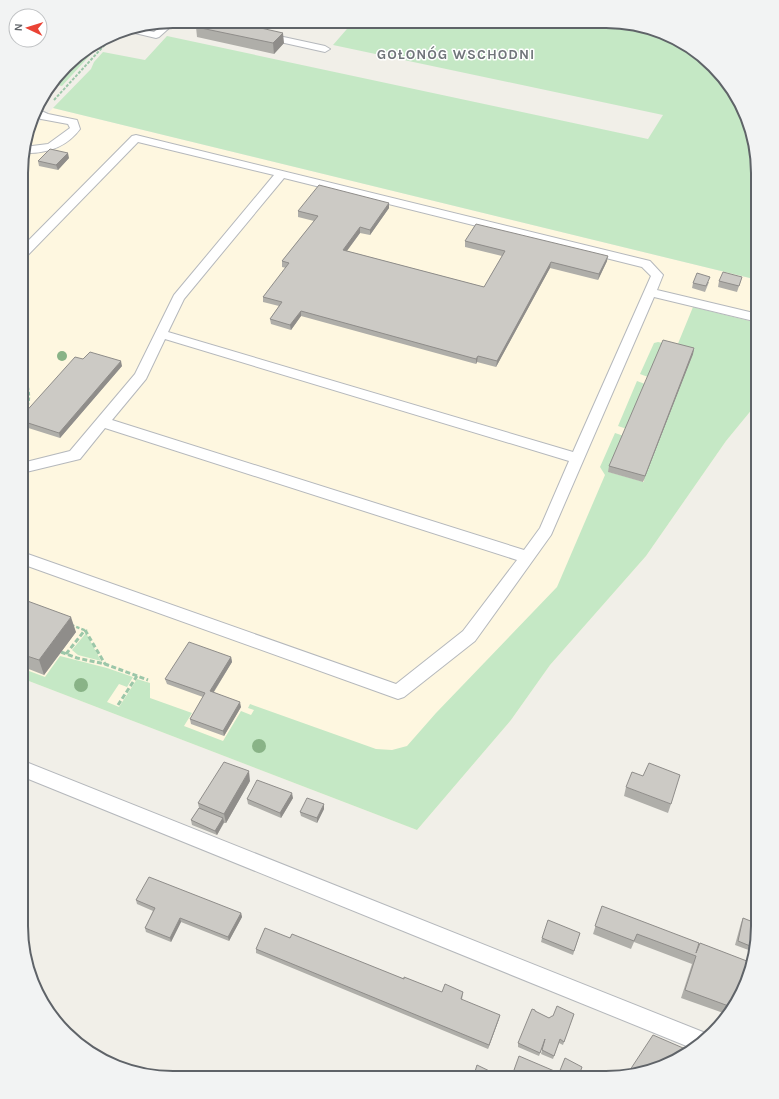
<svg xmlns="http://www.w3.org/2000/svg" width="779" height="1099" font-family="Karla,sans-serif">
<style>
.commercial{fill:#fef7e0}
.green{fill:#c5e8c5}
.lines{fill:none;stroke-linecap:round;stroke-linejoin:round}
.lane-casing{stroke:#b5b8bc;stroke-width:2}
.path-far2{stroke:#9cc7a9;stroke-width:2;stroke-dasharray:3 1.5;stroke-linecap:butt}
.path-far1{stroke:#9cc7a9;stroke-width:2.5;stroke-dasharray:3.5 2;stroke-linecap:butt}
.path{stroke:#9cc7a9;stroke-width:3;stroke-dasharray:5 2.5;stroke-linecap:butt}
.lane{fill:#fff;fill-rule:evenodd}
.tree{fill:#89b387}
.wall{fill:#afaea9}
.shaded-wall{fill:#8f8d8a}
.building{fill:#cccac5;stroke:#8f8d8a}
.labels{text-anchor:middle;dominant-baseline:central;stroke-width:3;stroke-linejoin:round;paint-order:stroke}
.far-district-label{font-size:14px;font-weight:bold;letter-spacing:1px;fill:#70757a;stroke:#fff}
.rim{fill:none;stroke:#5f6368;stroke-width:2}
</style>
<rect width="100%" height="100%" fill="#f1efe8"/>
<path class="commercial" d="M 53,108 L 758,280 L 758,402 L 726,441 L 646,556 L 550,665 L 511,720 L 417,830 L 21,678 L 22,153 L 29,134 Z"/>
<path class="green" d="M 353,22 L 626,22 L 664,32 L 699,52 L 742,106 L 758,172 L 758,280 L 53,108 L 91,69 L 94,62 L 103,52 L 145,60 L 167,36 L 648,139 L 663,115 L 333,45 Z
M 103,41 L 62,86 L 53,84 L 87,50 Z
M 693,307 L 758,323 L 758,402 L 726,441 L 646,556 L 550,665 L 511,720 L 417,830 L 21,678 L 21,668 L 45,677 L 60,656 L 107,668 L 133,677 L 127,687 L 119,684 L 107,702 L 119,707 L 137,679 L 150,683 L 150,698 L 192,713 L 184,726 L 223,741 L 241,711 L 251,715 L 254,710 L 248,708 L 250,704 L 376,749 L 392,750 L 407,746 L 436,713 L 557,587 L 605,475 L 600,467 L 615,433 L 624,436 L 609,472 L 644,482 L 648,377 L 640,374 L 654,343 L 658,342 L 677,346 Z
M 637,381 L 645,384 L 627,429 L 618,426 Z
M 86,633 L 101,661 L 78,655 L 72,650 Z"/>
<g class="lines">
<g class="lane-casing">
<path id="lane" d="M 177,21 L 159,37 L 156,38 L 122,30 L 133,28 L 154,32 L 165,22 Z
M 265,33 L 325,46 L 330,49 L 325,52 L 262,38 L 260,36 L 262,34 Z
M 37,109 L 48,114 L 77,120 L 80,129 C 66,148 45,154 22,153 L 24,147 L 48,144 L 70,128 L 68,124 L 41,119 L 35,116 Z
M 136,135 L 650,261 L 663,275 L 657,290 L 758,314 L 758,322 L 654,297 L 551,535 L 475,641 L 404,697 L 398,699 L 22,564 L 22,552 L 396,684 L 463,631 L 517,560 L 105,428 L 80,459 L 22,473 L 22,463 L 70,451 L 135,374 L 174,295 L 274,175 L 138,142 L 26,257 L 22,258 L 22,247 L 132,136 ZM 284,178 L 642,267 L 651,276 L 573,452 L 168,332 L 184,299 ZM 165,339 L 569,461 L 540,528 L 524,550 L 112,420 L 146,379 Z
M 21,760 L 703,1032 L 710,1036 L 694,1049 L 21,776 Z"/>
</g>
<path class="path-far2" d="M 54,100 L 111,38"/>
<path class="path-far1" d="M 22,371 C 28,385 34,402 22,415
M 71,625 L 87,631
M 84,631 L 85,630"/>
<path class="path" d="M 85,630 L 105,664
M 61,652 L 77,658 L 105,664 L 148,680
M 66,654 L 85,630
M 118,705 L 137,676"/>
<use href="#lane" class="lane"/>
</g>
<g class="tree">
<circle cx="62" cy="356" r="5"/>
<circle cx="81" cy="685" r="7"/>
<circle cx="259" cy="746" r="7"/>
</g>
<path class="wall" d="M 196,27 L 255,27 L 284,43 L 274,54 L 197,37 Z
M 69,158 L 58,170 L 39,166 L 38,161 Z
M 389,208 L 370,235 L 360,233 L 347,251 L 484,287 L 502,256 L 465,247 L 465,241 L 607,261 L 598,280 L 550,268 L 496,367 L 477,362 L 476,364 L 301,316 L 291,330 L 271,324 L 270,319 L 279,306 L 263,302 L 263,297 L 286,268 L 282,267 L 282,261 L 314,221 L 298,217 L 298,211 Z
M 742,277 L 737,292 L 718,287 L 719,281 Z
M 709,282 L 705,292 L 692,288 L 693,283 Z
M 694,348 L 693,354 L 643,482 L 608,472 L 609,466 Z
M 83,359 L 122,366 L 60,438 L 22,426 L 22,416 Z
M 22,599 L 76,632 L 44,675 L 21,666 Z
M 231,657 L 232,662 L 214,692 L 241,707 L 224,736 L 191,724 L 190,719 L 203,697 L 167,684 L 165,679 Z
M 250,781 L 226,823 L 224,823 L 217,835 L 192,825 L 191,820 L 199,808 L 198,803 Z
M 626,787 L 671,804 L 668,813 L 624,796 Z
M 293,798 L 281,818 L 248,804 L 247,799 Z
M 324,804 L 324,809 L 317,823 L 301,816 L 300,812 Z
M 758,849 L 758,871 L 753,869 Z
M 136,900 L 241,913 L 242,917 L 229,941 L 181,922 L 171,942 L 146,932 L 145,928 L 153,911 L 137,904 Z
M 602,906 L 697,949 L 700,943 L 750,975 L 732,1011 L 729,1015 L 681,998 L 692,964 L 634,942 L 631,949 L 593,934 Z
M 743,918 L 758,937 L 754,952 L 735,945 L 741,923 Z
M 580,933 L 573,955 L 541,942 L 542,938 Z
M 290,938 L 404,979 L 442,992 L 463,992 L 462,1000 L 499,1019 L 488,1049 L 256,953 L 256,949 Z
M 535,1011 L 549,1018 L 553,1016 L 574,1014 L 563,1045 L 559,1043 L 553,1059 L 541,1054 L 544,1043 L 539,1056 L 518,1047 L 518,1043 Z
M 514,1070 L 559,1073 L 578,1078 L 523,1078 L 513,1073 Z"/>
<path class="shaded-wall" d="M 283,33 L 284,43 L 274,54 L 273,43 Z
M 68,153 L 69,158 L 58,170 L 56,165 Z
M 389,203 L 389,208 L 370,235 L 370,230 Z
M 360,227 L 360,233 L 343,256 L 343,250 Z
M 608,256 L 607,261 L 598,280 L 599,274 Z
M 551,262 L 550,268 L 496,367 L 497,361 Z
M 301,311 L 301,316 L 291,330 L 290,325 Z
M 694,348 L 693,354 L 643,482 L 645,476 Z
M 478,356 L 477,362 L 476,364 L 476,359 Z
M 121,361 L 122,366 L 60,438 L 59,433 Z
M 71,617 L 76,632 L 44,675 L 39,660 Z
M 231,657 L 232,662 L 211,696 L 210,691 Z
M 240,702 L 241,707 L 224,736 L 223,731 Z
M 249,771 L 250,781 L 226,823 L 224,814 Z
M 292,793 L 293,798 L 281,818 L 280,813 Z
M 324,804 L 324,809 L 317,823 L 317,818 Z
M 223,818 L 224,822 L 217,835 L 215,831 Z
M 241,913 L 242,917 L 229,941 L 228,937 Z
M 180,918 L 181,922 L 171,942 L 170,938 Z
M 500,1015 L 499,1019 L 488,1049 L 489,1045 Z"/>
<path class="building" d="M 202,21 L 238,21 L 254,25 L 252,26 L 283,33 L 273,43 L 196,27 Z
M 50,149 L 68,153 L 56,165 L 38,161 Z
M 319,185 L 389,203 L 370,230 L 360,227 L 343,250 L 484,287 L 505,251 L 465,241 L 476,224 L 608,256 L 599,274 L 551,262 L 497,361 L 478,356 L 476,359 L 301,311 L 290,325 L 270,319 L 282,302 L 263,297 L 289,263 L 282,261 L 318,216 L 298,211 Z
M 723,272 L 742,277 L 739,286 L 719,281 Z
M 697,273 L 710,277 L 706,286 L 693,283 Z
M 663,340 L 694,348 L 645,476 L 609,466 Z
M 90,352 L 121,361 L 59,433 L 22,421 L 22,416 L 75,357 L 83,359 Z
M 22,599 L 71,617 L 39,660 L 21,654 Z
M 189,642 L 231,657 L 210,691 L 240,702 L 223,731 L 190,719 L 205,693 L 165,679 Z
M 224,762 L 249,771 L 224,814 L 198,803 Z
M 649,763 L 680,775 L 671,804 L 626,787 L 632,772 L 643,776 Z
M 257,780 L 292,793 L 280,813 L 247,799 Z
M 307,798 L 324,804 L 317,818 L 300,812 Z
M 199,808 L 223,818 L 215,831 L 191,820 Z
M 758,854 L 758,866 L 755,865 Z
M 149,877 L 241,913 L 228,937 L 180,918 L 170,938 L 145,928 L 155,908 L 136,900 Z
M 602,906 L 699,943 L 696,953 L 700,943 L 752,963 L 750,975 L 734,1008 L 685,990 L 696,956 L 637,934 L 634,941 L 595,926 Z
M 743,918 L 758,924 L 758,937 L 755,948 L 738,941 Z
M 548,920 L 580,933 L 574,951 L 542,938 Z
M 265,928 L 290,938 L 292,934 L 404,979 L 404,977 L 442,992 L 445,984 L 463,992 L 461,999 L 500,1015 L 489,1045 L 256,949 Z
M 557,1006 L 574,1014 L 564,1042 L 560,1039 L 554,1056 L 542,1050 L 545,1039 L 540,1053 L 518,1043 L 532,1009 L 535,1010 L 535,1011 L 549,1018 L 552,1016 L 553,1016 Z
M 653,1035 L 690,1051 L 673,1062 L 628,1073 Z
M 519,1056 L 559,1073 L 565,1058 L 582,1067 L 578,1078 L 532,1078 L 514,1070 Z
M 477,1065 L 504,1078 L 473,1078 Z"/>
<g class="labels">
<g class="far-district-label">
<text x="456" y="54">GOŁONÓG WSCHODNI</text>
</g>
</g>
<path d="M0 0H779V1099H0ZM173 28H606A145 145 0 0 1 751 173V926A145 145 0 0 1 606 1071H173A145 145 0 0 1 28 926V173A145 145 0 0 1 173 28Z" fill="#f2f3f3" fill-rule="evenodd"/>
<path class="rim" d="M173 28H606A145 145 0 0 1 751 173V926A145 145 0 0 1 606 1071H173A145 145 0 0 1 28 926V173A145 145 0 0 1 173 28Z"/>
<g transform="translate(28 28) rotate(274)"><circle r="19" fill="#ffffff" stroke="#bfc1c3"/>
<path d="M0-3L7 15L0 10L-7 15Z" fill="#ea4335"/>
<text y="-6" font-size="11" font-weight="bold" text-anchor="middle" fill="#5f6368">N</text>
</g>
</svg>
